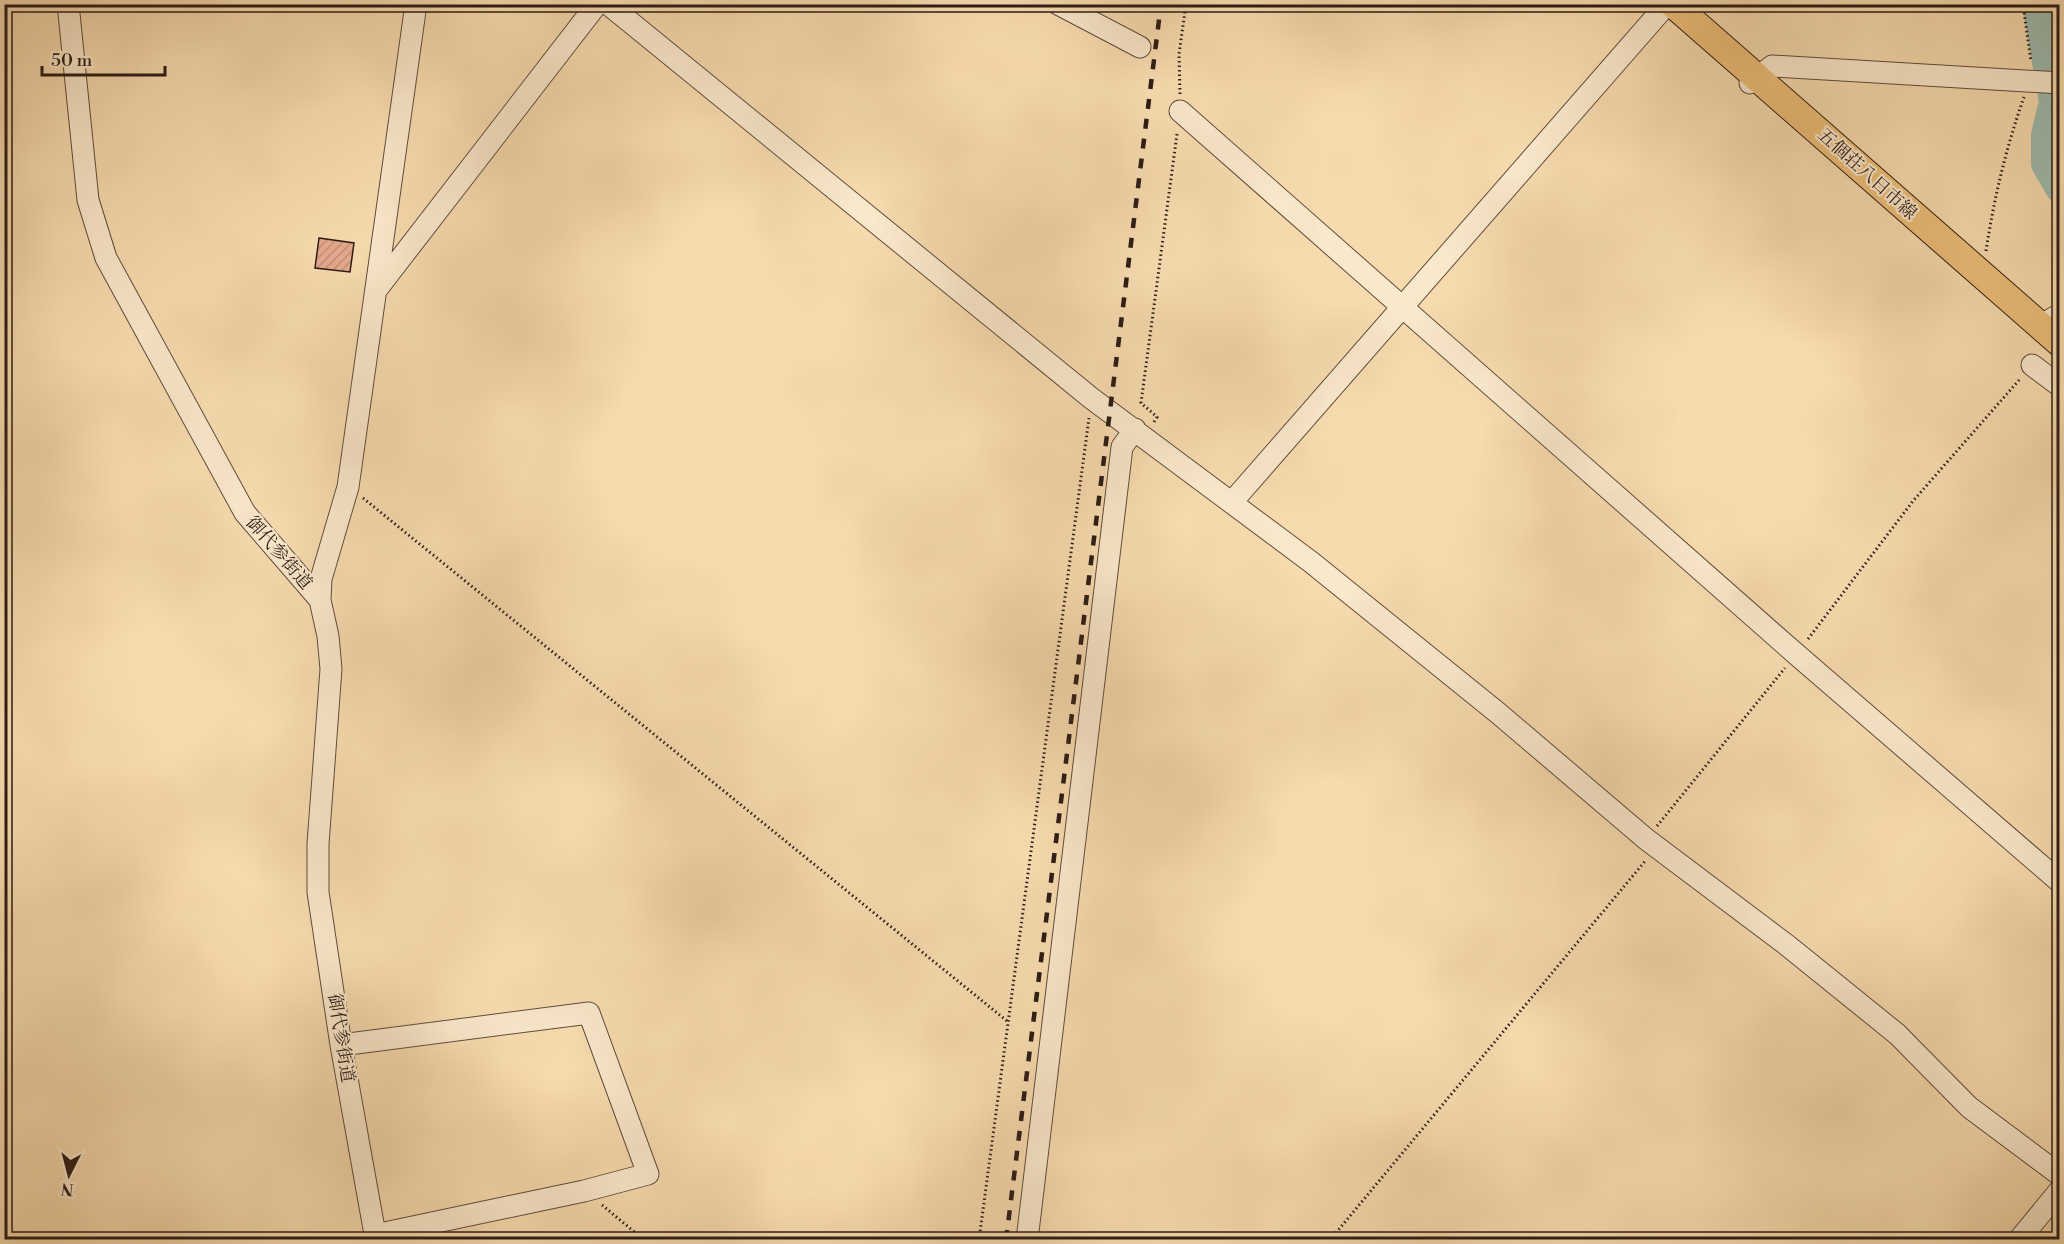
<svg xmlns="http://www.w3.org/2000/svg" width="2064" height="1244" font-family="'Libre Bodoni','Noto Serif JP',serif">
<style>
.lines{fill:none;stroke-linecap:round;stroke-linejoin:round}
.stream{stroke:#707b71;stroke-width:5}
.river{stroke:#9dbbae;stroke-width:30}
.building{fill:url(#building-hatch);stroke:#2c1c16;stroke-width:1.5}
.minor-casing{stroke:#5f4c3c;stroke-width:23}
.major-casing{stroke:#2c1c16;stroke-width:29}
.path{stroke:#2c1c16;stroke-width:3;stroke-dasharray:1.5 3;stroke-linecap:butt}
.minor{stroke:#fae8cb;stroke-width:21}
.major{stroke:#ecbe78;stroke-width:27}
.rail{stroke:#2c1c16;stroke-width:4.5;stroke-dasharray:10 10;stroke-linecap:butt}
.labels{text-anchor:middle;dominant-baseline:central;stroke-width:4.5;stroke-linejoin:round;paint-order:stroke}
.street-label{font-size:18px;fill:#2c1c16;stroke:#fae8cb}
</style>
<defs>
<pattern id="building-hatch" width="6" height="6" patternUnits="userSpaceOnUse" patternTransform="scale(1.5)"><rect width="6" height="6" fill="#e4a98c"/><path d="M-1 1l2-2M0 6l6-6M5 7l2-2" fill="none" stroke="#c49178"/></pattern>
</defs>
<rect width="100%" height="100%" fill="#f7dbaf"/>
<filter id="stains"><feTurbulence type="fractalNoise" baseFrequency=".00333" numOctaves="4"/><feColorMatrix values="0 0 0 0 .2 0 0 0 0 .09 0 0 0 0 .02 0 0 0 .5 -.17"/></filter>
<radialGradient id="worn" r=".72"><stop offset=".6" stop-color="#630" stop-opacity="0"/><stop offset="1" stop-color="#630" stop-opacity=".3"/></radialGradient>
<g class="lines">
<path class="stream" d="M 2054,102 L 2060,89"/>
<path class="river" d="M 2037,4 L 2054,102 L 2046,135 L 2046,164 L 2060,188"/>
</g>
<path class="building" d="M 319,238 L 354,243 L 350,272 L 315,268 Z"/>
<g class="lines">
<g class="minor-casing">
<path id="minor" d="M 68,4 L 88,200 L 106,258 L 245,513 L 320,600 L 328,636 L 331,669 L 318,844 L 318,892 L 341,1045 L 376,1240
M 608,4 L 1091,398 L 1311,562 L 1498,713 L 1646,839 L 1788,946 L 1897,1034 L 1969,1107 L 2060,1175
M 1058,4 L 1140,47
M 1750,83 L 1772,66 L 2060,83
M 1180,111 L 1796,654 L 2060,882
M 377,289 L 597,4
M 2040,326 L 2060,314
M 2032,365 L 2060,386
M 1232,502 L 1667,4
M 320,600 L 321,579 L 348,487 L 416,4
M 341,1045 L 589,1013 L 648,1174 L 584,1191 L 375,1235
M 1027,1240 L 1122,447 L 1135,429
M 2019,1240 L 2060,1190"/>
</g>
<g class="major-casing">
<path id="major" d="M 1673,4 L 2060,343"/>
</g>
<path class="path" d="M 2023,4 L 2031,62
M 1180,94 L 1179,54 L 1186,4
M 1986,251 C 1994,198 2006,148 2024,97
M 1154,422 L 1157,417 L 1141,403 L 1177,134
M 363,498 L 1007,1021
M 1808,639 L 1913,501 L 2020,379
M 1657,826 L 1785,668
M 602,1205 L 644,1240
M 979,1240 L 1089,418
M 1330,1240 L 1646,860"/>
<use href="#minor" class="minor"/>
<use href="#major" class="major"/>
<path class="rail" d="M 1006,1240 L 1161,4"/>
</g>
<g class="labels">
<g class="street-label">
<text transform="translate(1867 174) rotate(42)">五個荘八日市線</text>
<text transform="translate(279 553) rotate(49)">御代参街道</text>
<text transform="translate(341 1038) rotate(81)">御代参街道</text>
</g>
</g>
<rect width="2064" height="1244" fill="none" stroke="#f7dbaf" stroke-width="24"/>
<rect x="6" y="6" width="2052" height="1232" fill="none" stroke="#2c1c16" stroke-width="3"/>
<rect x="12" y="12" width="2040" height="1220" fill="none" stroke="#2c1c16" stroke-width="1.5"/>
<g transform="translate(69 1175) rotate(186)" stroke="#fae8cb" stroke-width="4.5" paint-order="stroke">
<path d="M0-4.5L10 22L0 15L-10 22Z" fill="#2c1c16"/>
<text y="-9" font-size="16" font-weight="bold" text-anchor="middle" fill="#2c1c16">N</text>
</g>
<path d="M42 66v9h123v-9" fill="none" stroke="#2c1c16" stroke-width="3"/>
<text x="51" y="66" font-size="18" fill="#2c1c16" stroke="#fae8cb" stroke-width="4.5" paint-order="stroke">50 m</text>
<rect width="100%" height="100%" filter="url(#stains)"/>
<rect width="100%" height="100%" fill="url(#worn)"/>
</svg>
